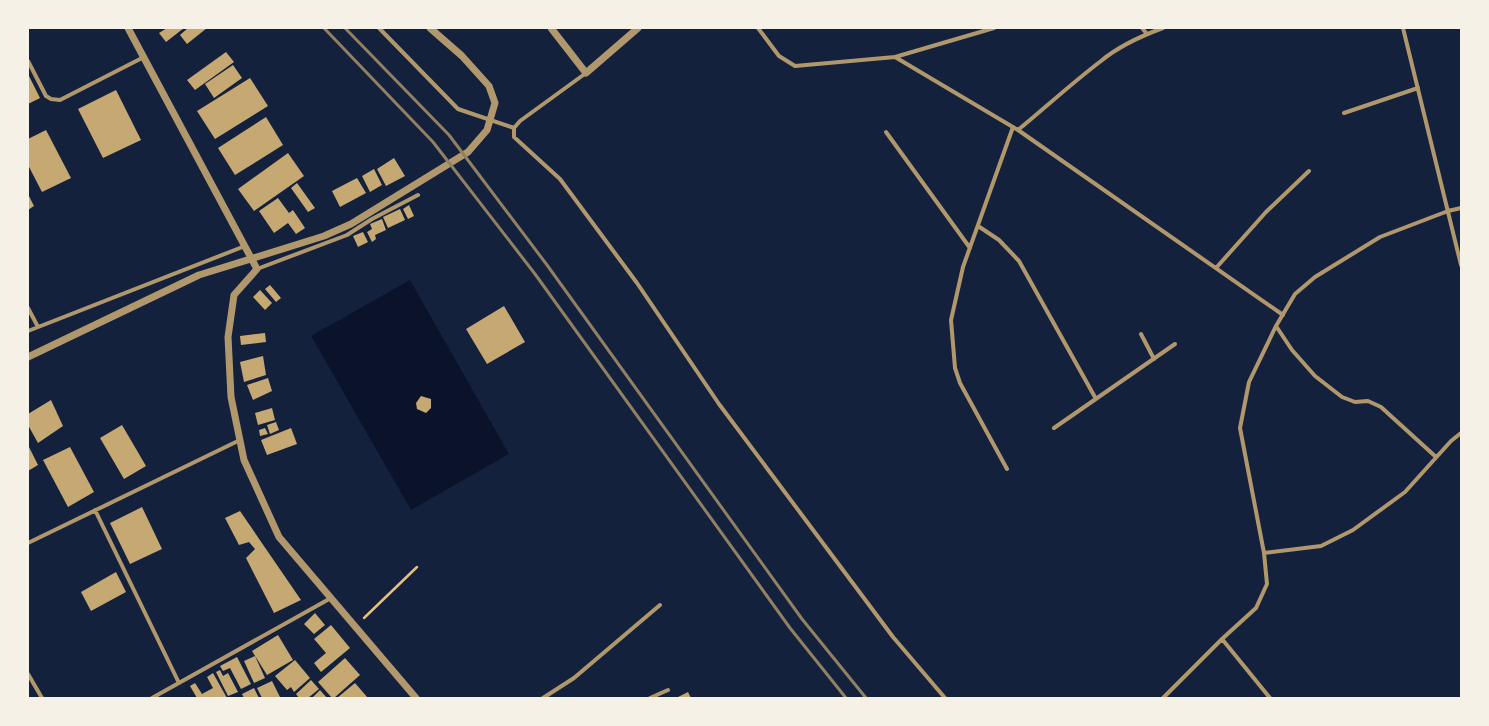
<svg xmlns="http://www.w3.org/2000/svg" width="1489" height="726" font-family="'Zilla Slab',serif">
<style>
.water{fill:#0b132b}
.building{fill:#c6a872}
.lines{fill:none;stroke-linecap:round;stroke-linejoin:round}
.path{stroke:#e5c07b;stroke-width:2.5}
.minor{stroke:#b1986c;stroke-width:4}
.tertiary{stroke:#b1986c;stroke-width:7}
.rail{stroke:#918062;stroke-width:3}
</style>
<rect width="100%" height="100%" fill="#14213d"/>
<path class="water" d="M 410,280 L 509,454 L 411,510 L 311,336 Z"/>
<path class="building" d="M 167,28 L 184,28 L 166,42 L 159,33 Z
M 188,28 L 207,28 L 187,44 L 180,35 Z
M 226,52 L 234,62 L 195,90 L 187,80 Z
M 233,65 L 242,78 L 214,98 L 205,84 Z
M 28,74 L 40,98 L 28,104 Z
M 250,78 L 268,106 L 215,139 L 197,111 Z
M 116,90 L 141,140 L 103,158 L 78,109 Z
M 266,117 L 283,145 L 235,175 L 218,148 Z
M 46,130 L 71,178 L 42,192 L 28,165 L 28,139 Z
M 288,153 L 304,176 L 254,211 L 238,189 Z
M 394,158 L 405,176 L 386,186 L 377,169 Z
M 374,169 L 382,185 L 370,192 L 362,176 Z
M 357,178 L 366,193 L 340,207 L 332,191 Z
M 297,183 L 315,208 L 308,212 L 291,188 Z
M 28,194 L 34,206 L 28,210 Z
M 278,198 L 289,213 L 293,210 L 305,228 L 296,234 L 288,223 L 274,233 L 259,211 Z
M 409,205 L 414,216 L 408,219 L 403,209 Z
M 400,209 L 405,220 L 388,228 L 383,217 Z
M 382,219 L 386,230 L 375,235 L 376,239 L 372,242 L 367,232 L 372,229 L 370,224 Z
M 363,232 L 368,242 L 358,247 L 353,236 Z
M 270,285 L 281,298 L 276,302 L 265,289 Z
M 260,290 L 272,303 L 265,310 L 253,297 Z
M 504,306 L 525,342 L 487,364 L 466,329 Z
M 265,333 L 266,342 L 241,345 L 240,336 Z
M 263,356 L 266,375 L 244,382 L 240,362 Z
M 268,378 L 272,391 L 253,400 L 247,385 Z
M 421,396 L 431,399 L 431,408 L 426,413 L 417,409 L 416,403 Z
M 51,400 L 63,426 L 38,443 L 28,425 L 28,414 Z
M 272,408 L 275,420 L 258,425 L 255,413 Z
M 276,422 L 279,430 L 270,434 L 267,425 Z
M 122,425 L 146,466 L 124,479 L 100,438 Z
M 265,428 L 268,434 L 260,436 L 259,430 Z
M 291,428 L 297,444 L 267,455 L 261,440 Z
M 28,445 L 38,465 L 28,471 Z
M 70,447 L 94,492 L 68,507 L 43,460 Z
M 142,507 L 162,549 L 130,564 L 110,523 Z
M 240,511 L 301,600 L 274,613 L 246,558 L 255,549 L 249,542 L 239,545 L 225,518 Z
M 116,572 L 126,592 L 91,611 L 81,592 Z
M 315,613 L 325,625 L 314,634 L 304,624 Z
M 331,625 L 350,648 L 321,672 L 314,663 L 326,653 L 314,639 Z
M 278,635 L 293,660 L 267,675 L 252,651 Z
M 255,656 L 265,678 L 254,683 L 244,661 Z
M 237,657 L 251,684 L 241,689 L 230,668 L 223,671 L 220,666 Z
M 345,658 L 360,675 L 334,698 L 332,698 L 318,682 Z
M 295,660 L 310,678 L 294,692 L 291,687 L 287,690 L 275,676 Z
M 220,670 L 223,676 L 228,673 L 238,692 L 228,696 L 216,672 Z
M 213,673 L 227,698 L 197,698 L 190,686 L 195,683 L 202,694 L 213,688 L 207,677 Z
M 311,680 L 319,689 L 308,698 L 299,698 L 296,694 Z
M 272,681 L 280,697 L 262,698 L 257,688 Z
M 355,683 L 368,698 L 337,698 Z
M 254,688 L 259,698 L 244,698 L 242,694 Z
M 320,690 L 327,698 L 312,698 Z
M 688,692 L 691,698 L 676,698 Z"/>
<g class="lines">
<path class="path" d="M 364,618 L 417,567"/>
<path class="minor" d="M 379,28 L 458,109 L 514,128
M 758,28 L 779,56 L 795,66 L 895,57 L 1018,130 L 1283,315
M 1142,28 L 1147,34
M 1403,28 L 1461,265
M 895,57 L 994,28
M 28,61 L 46,96 L 51,99 L 60,100 L 144,57
M 1344,113 L 1418,88
M 514,128 L 514,137 L 560,179 L 637,283 L 719,404 L 828,550 L 893,637 L 945,698
M 514,128 L 520,121 L 586,73
M 1018,130 C 1046,107 1072,83 1101,61 C 1119,46 1141,36 1163,28
M 886,132 L 970,248
M 978,226 L 999,240 L 1019,261 L 1096,399
M 1216,268 L 1266,212 L 1309,171
M 257,269 L 347,235 L 372,219 L 418,195
M 28,308 L 38,327
M 1276,326 L 1292,350 L 1315,376 L 1342,397 L 1355,402 L 1368,401 L 1381,407 L 1436,457
M 28,331 L 245,246
M 1141,334 L 1154,359
M 1054,428 L 1175,344
M 1007,469 L 960,383 L 955,368 L 951,320 L 963,267 L 1013,127
M 95,510 L 179,683
M 28,543 L 240,440
M 1264,553 L 1321,546 L 1353,530 L 1405,492 L 1451,441 L 1461,433
M 1222,639 L 1270,698
M 28,674 L 42,698
M 152,698 L 331,598
M 543,698 L 574,678 L 660,605
M 650,698 L 668,690
M 1163,698 L 1222,639 L 1256,608 L 1267,584 L 1264,553 L 1240,428 L 1249,382 L 1276,326 L 1295,294 L 1315,277 L 1380,237 L 1448,211 L 1461,208"/>
<path class="tertiary" d="M 128,28 L 257,269 L 234,295 L 228,337 L 231,397 L 244,460 L 279,537 L 416,698
M 551,28 L 586,73 L 638,28
M 28,357 L 199,275 L 324,236 L 351,224 L 468,152 L 487,130 L 495,103 L 489,86 L 462,56 L 430,28"/>
<path class="rail" d="M 324,28 L 433,142 L 535,274 L 790,628 L 846,698
M 345,28 L 449,135 L 547,265 L 802,619 L 866,698"/>
</g>
<rect width="1489" height="726" fill="none" stroke="#f6f1e7" stroke-width="58"/>
</svg>
